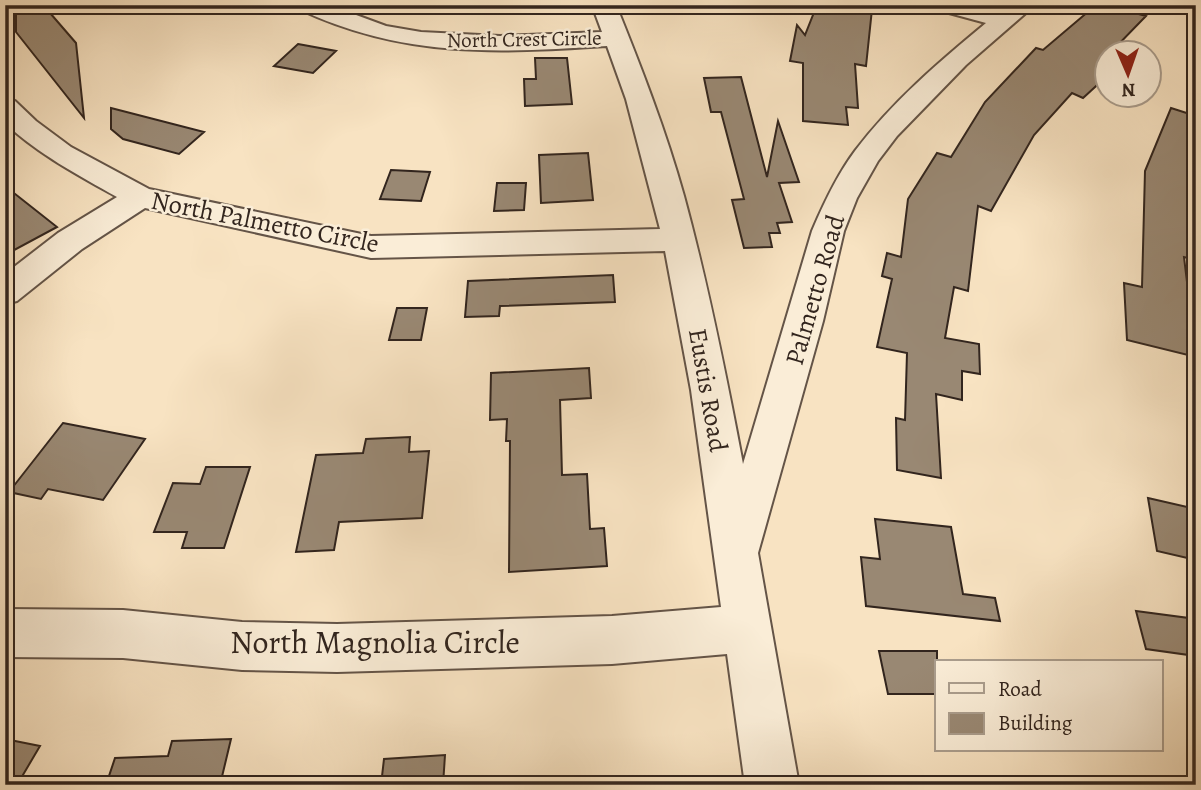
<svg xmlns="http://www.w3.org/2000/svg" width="1201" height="790" font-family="Alegreya,serif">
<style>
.building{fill:#998873;stroke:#32251e;stroke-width:2}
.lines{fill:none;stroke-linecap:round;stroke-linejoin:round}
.minor-casing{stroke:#645447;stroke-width:4}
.minor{fill:#faedd7;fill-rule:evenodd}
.labels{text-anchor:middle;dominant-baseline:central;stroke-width:5;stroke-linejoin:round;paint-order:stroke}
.far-street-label{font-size:21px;fill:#32251e;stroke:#faedd7}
.street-label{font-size:26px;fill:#32251e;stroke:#faedd7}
.near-street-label{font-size:32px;fill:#32251e;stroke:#faedd7}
</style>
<rect width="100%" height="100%" fill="#f8e3c2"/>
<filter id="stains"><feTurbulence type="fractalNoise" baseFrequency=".00286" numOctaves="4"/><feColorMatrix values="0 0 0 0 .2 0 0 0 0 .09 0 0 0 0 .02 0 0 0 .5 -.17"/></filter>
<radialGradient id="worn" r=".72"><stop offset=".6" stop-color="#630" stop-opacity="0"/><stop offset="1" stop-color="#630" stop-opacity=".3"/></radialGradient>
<path class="building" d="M 817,5 L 844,10 L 846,5 L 871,5 L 872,9 L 866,66 L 855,64 L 858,108 L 846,107 L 848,125 L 803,121 L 803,63 L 790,61 L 797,25 L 805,35 Z
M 1096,5 L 1137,5 L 1131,12 L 1146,16 L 1111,52 L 1107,52 L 1107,76 L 1083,98 L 1072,93 L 1034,135 L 991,211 L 978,206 L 968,291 L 954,287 L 945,338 L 979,344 L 980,374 L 962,371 L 962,400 L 936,394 L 941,478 L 897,470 L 896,418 L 905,420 L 907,353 L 877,347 L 892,279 L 882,276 L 887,253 L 901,257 L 908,199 L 937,153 L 951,157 L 985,102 L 1036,48 L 1043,50 Z
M 44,6 L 76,43 L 84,118 L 16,32 L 16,11 Z
M 298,44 L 336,51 L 313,73 L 274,66 Z
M 535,58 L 567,58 L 572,104 L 525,106 L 524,79 L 536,79 Z
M 741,77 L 767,177 L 778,121 L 799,182 L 779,183 L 792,222 L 777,223 L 780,233 L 769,233 L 772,247 L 744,248 L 732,200 L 744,199 L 721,112 L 711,112 L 704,78 Z
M 111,108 L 204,132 L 179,154 L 123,139 L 111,129 Z
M 1171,108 L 1196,116 L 1196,260 L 1184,257 L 1196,357 L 1127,340 L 1124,283 L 1142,287 L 1145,171 Z
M 588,153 L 593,200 L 541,203 L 539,155 Z
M 391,170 L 430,172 L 421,201 L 380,199 Z
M 497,183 L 526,183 L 524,210 L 494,211 Z
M 5,186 L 57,227 L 5,255 Z
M 613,275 L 615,302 L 500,306 L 499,316 L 465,317 L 468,281 Z
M 397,308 L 427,308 L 421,340 L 389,340 Z
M 589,368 L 591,398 L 560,400 L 562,475 L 587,474 L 590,529 L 604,528 L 607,566 L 509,572 L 510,441 L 506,441 L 507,419 L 490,420 L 491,373 Z
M 63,423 L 145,439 L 103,500 L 48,489 L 41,499 L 9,492 Z
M 410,437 L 409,452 L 429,451 L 422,518 L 339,522 L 334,550 L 296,552 L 316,455 L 363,453 L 366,439 Z
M 206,467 L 250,467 L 224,548 L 182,548 L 187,532 L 154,532 L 173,483 L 200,484 Z
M 1148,498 L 1196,509 L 1196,560 L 1157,551 Z
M 875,519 L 951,527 L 963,594 L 995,598 L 1000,621 L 866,606 L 861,557 L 880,559 Z
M 1136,611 L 1196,619 L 1196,656 L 1146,649 Z
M 879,651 L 937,651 L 937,694 L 888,694 Z
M 5,739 L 40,746 L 17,785 L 5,785 Z
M 231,739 L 220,785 L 106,785 L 115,758 L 168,756 L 172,741 Z
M 445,755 L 443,785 L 381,785 L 384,759 Z"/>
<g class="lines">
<g class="minor-casing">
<path id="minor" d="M 297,5 L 329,5 L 386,26 L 421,32 L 500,36 L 602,32 L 592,5 L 616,5 C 641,67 666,131 684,196 C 708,284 726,374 743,464 L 812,231 C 824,203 837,175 855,151 C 892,102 940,61 986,23 L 938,10 L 934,5 L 974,5 L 1000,12 L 1008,5 L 1035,5 L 966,65 L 897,136 L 878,161 L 857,198 L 844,231 L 823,321 L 758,553 L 799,785 L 745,785 L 727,654 L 612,664 L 337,672 L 242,670 L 123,658 L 5,657 L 5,609 L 123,610 L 242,622 L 337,624 L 612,616 L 721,607 L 691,390 L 665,251 L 371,258 L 145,208 L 82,249 L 17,301 L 5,304 L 5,274 L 58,233 L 117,197 C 78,175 38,154 5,123 L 5,99 L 15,101 L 36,121 L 71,147 L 149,189 L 371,236 L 660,229 L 626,99 L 607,46 C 496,53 404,58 301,10 Z"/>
</g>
<use href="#minor" class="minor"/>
</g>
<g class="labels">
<g class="far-street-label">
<text transform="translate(524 39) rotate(-1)">North Crest Circle</text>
</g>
<g class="street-label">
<text transform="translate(265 222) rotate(11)">North Palmetto Circle</text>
<text transform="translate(815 290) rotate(-74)">Palmetto Road</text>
<text transform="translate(708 390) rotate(80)">Eustis Road</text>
</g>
<g class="near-street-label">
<text x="375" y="642">North Magnolia Circle</text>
</g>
</g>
<rect width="1201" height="790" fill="none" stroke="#f8e3c2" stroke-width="28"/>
<rect x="7" y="7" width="1187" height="776" fill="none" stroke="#32251e" stroke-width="3.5"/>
<rect x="14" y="14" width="1173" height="762" fill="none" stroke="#32251e" stroke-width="2"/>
<rect x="935" y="660" width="228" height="91" fill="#faedd7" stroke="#aa9d8d" stroke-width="2"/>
<rect x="949" y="683" width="35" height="10" fill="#faedd7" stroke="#aa9d8d" stroke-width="2"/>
<text x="998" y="696" font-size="21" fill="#32251e">Road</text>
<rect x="949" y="713" width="35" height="21" fill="#998873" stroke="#aa9d8d" stroke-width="2"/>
<text x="998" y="730" font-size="21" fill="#32251e">Building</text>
<g transform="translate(1128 74) rotate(178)"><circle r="33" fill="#faedd7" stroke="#aa9d8d" stroke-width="2"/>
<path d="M0-5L12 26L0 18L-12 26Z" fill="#8f2418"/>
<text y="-10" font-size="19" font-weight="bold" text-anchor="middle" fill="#32251e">N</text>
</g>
<rect width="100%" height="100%" filter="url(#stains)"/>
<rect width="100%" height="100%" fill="url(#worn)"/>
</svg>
